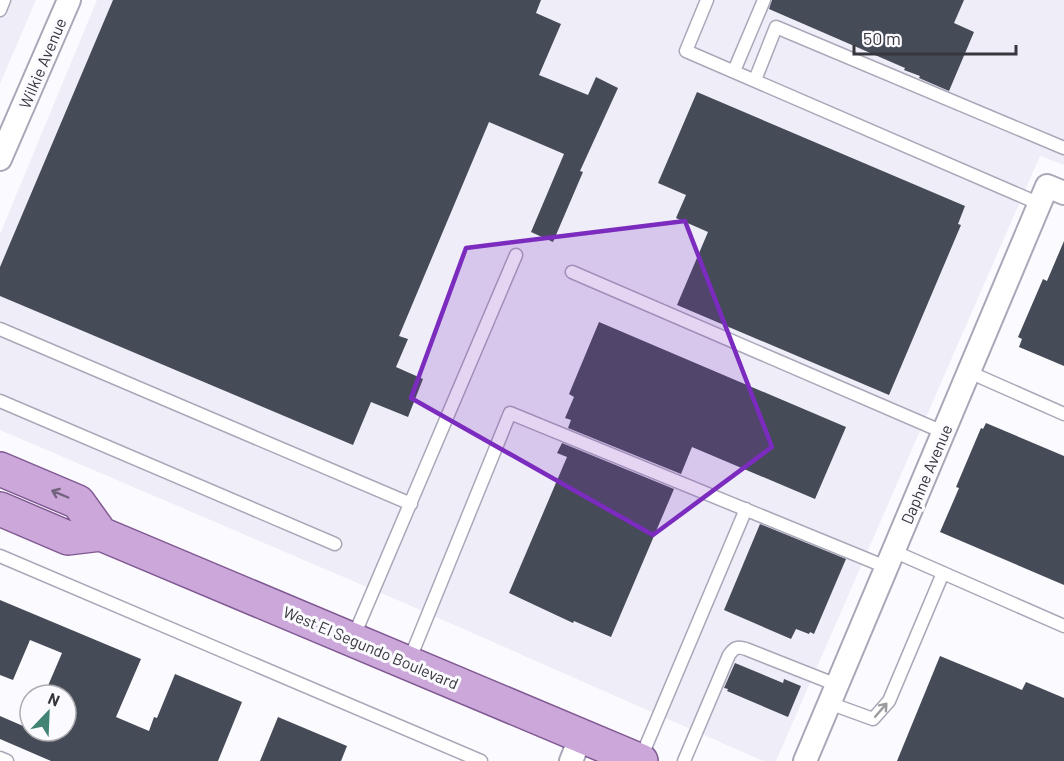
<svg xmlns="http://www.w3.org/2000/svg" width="1064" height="761" font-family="Barlow,sans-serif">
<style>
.built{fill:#efeef8}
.building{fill:#464b58}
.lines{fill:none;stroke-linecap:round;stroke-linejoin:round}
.service-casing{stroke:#aaa8b8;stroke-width:15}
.minor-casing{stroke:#aaa8b8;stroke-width:26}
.primary-casing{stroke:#805993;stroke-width:36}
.service{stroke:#fff;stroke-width:12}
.minor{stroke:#fff;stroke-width:22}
.primary{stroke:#cba7da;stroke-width:33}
.oneway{stroke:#72637c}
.oneway2{stroke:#9b9a9e}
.marked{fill:#7b2cbf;fill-opacity:0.2;stroke:#7b2cbf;stroke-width:4.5;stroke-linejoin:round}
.labels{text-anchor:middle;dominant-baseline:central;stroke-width:6;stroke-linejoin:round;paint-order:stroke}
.street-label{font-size:16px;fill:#37363d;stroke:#fbfafe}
</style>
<rect width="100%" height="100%" fill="#fbfafe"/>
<path class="built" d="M 0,0 L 36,0 L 0,84 Z
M 97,0 L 1064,0 L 1064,165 L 1040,156 L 776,761 L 763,761 L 402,602 L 0,430 L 0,234 Z"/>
<path class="building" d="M 113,0 L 541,0 L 536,13 L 561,24 L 539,75 L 588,95 L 596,77 L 618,88 L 580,171 L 583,172 L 553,242 L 531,232 L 564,154 L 489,122 L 399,336 L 408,339 L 396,367 L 423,379 L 408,417 L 371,402 L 353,445 L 0,296 L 0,267 Z
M 772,0 L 964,0 L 954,23 L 974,32 L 949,91 L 919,78 L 920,76 L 904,70 L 905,68 L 769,9 Z
M 697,92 L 965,206 L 958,224 L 961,225 L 889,395 L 677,305 L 708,232 L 676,218 L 686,195 L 658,183 Z
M 1064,241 L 1064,366 L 1019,347 L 1022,339 L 1018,337 L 1043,279 L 1047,281 Z
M 599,322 L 846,427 L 815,499 L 692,447 L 681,474 L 568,428 L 571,420 L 565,418 L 574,397 L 569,394 Z
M 986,423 L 1064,456 L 1064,585 L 940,532 L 959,488 L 956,487 L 981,428 L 983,429 Z
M 562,443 L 674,489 L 611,637 L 574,621 L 573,623 L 509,593 L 567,457 L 557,453 Z
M 760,524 L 846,559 L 814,634 L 810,632 L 809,634 L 796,629 L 791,639 L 724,610 Z
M 0,600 L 141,659 L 116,717 L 149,731 L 154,717 L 157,718 L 175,674 L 242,702 L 218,761 L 51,761 L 0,739 L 0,716 L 30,729 L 30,731 L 66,731 L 66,695 L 44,695 L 62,653 L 30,640 L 13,680 L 0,675 Z
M 940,656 L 1022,690 L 1026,682 L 1064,698 L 1064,761 L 897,761 Z
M 735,663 L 783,683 L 784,679 L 801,686 L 788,717 L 727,691 L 728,689 L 724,688 Z
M 278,717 L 347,746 L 341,761 L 260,761 Z"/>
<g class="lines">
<g class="service-casing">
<path id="service" d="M 707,0 L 686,51 L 1040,204
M 0,10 L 4,0
M 734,71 L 764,0
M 755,80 L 776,27 L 1064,148
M 572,272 L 943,432
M 0,329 L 411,504
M 969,372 L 1064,414
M 0,401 L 335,544
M 893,551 L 1064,626
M 0,556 L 481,761
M 353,638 L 516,255
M 409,661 L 510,413 L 886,567
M 829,703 L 873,719 L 889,701 L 943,573
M 0,758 L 7,761
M 640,760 L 746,509
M 684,761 L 729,655 C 734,648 737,646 746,649 L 837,685"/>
</g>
<g class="minor-casing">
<path id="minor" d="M 0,159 L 69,0
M 571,761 L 581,736
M 805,761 L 1047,186 L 1064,193"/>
</g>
<g class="primary-casing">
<path id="primary" d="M 0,469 L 78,502 L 101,534
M 0,509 L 68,538 L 101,534 L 641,761"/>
</g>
<use href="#service" class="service"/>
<use href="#minor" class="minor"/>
<use href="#primary" class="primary"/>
</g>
<defs><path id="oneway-shaft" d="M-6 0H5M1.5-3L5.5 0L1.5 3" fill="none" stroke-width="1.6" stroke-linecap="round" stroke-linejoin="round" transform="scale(1.5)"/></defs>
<use class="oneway" href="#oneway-shaft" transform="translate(60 494) rotate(-157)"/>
<use class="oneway2" href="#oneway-shaft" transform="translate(881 710) rotate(-49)"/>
<path class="marked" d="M 685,221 L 772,447 L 653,535 L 411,398 L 466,248 Z"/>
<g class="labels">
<g class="street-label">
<text transform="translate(42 63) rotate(-67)">Wilkie Avenue</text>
<text transform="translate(926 474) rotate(-67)">Daphne Avenue</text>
<text transform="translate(371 647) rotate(23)">West El Segundo Boulevard</text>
</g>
</g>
<g transform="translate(48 713) rotate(23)"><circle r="28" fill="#fbfafe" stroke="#adacb1" stroke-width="1.5"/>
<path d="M0-4.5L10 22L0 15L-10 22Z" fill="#418476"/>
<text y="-9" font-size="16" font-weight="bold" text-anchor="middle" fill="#37363d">N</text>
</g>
<path d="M854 45v9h162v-9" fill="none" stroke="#37363d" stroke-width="3"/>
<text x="863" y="45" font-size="18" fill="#37363d" stroke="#fbfafe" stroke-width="4.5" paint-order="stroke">50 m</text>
</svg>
